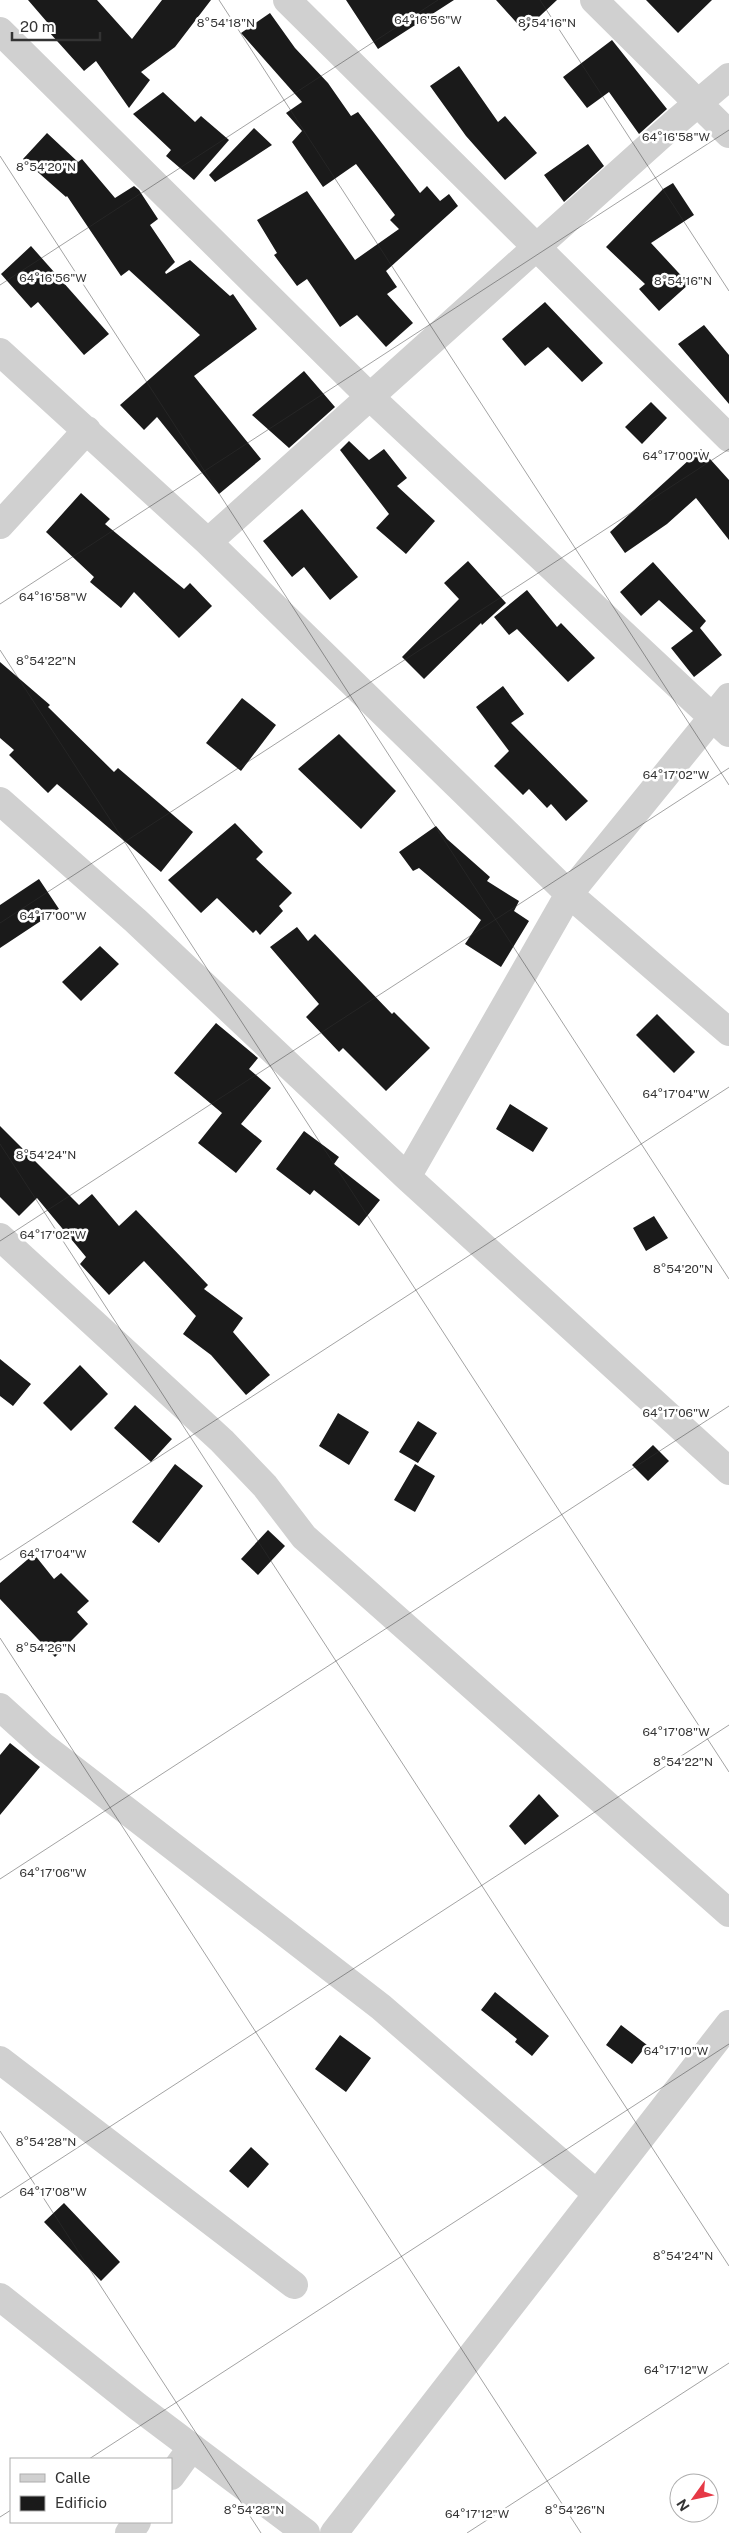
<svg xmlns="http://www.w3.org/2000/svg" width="729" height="2533" font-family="'Public Sans',sans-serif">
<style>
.building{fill:#1a1a1a}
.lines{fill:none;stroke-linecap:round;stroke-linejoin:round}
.minor{stroke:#d0d0d0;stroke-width:28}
.ticks{fill:none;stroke:#333;stroke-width:1;stroke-opacity:0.45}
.ticks-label{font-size:12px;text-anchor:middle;fill:#333;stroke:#fff;stroke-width:5;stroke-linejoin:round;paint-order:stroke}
</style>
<rect width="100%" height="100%" fill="#fff"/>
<path class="building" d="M 28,0 L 97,0 L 132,39 L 162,0 L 211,0 L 175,47 L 141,72 L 150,80 L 129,108 L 96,61 L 84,71 L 49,32 L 53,29 Z
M 346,0 L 454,0 L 378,49 Z
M 496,0 L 557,0 L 524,31 Z
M 646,0 L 712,0 L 678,33 Z
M 270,13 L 295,48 L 328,83 L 351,116 L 358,112 L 420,193 L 427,186 L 440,201 L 449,194 L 458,206 L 386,271 L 397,287 L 387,294 L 413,323 L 386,347 L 357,315 L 340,327 L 307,279 L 297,286 L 274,255 L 277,253 L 257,220 L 307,191 L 355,260 L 399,229 L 390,220 L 395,215 L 356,164 L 323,187 L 292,142 L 302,131 L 286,113 L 302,102 L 241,33 Z
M 612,40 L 667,109 L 639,134 L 609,92 L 587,108 L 563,77 Z
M 459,66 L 498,122 L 505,116 L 537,153 L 505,180 L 466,136 L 430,86 Z
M 163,92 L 195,122 L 201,116 L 229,140 L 194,180 L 166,156 L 171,150 L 133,114 Z
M 254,128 L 272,145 L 215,182 L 209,175 Z
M 47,133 L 78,162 L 82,159 L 115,198 L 134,186 L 139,190 L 158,219 L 150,225 L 175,262 L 165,272 L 166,274 L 190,260 L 230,296 L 233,294 L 257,329 L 194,376 L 261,459 L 219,494 L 157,417 L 144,430 L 120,405 L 200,335 L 129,270 L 121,276 L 67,196 L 66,197 L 23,159 Z
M 588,144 L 604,166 L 564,202 L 544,175 Z
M 673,183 L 694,215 L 651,243 L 689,284 L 659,311 L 639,289 L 645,284 L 606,247 L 663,189 Z
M 31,246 L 109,334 L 84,355 L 38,302 L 31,308 L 1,274 Z
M 545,302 L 603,363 L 582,382 L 548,347 L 525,366 L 502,339 Z
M 704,325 L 729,355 L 729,404 L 678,344 Z
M 304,371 L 335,407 L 289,448 L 252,415 Z
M 651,402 L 667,418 L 642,444 L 625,427 Z
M 349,441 L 369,460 L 384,449 L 407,478 L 397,486 L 435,521 L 406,554 L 376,528 L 389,514 L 340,450 Z
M 701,449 L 729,480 L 729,540 L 696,498 L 667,524 L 625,553 L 610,532 Z
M 81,493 L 110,519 L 105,524 L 184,589 L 190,583 L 212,606 L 179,638 L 134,592 L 121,608 L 90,582 L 94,577 L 46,532 Z
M 302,509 L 358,577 L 330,600 L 304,567 L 292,577 L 263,541 Z
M 468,561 L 506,603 L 482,625 L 481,623 L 424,679 L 402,657 L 459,599 L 444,583 Z
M 653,562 L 706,621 L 700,628 L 722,655 L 694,677 L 671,648 L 693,631 L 659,600 L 641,616 L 620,592 Z
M 527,590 L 557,627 L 561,623 L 595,658 L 568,682 L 517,629 L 509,635 L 494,617 Z
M 0,662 L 50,705 L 48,707 L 114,772 L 118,768 L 193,832 L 161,872 L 57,784 L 48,793 L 9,755 L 14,750 L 0,738 Z
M 503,686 L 524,714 L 511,723 L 588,801 L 566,821 L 551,804 L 547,808 L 529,789 L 523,795 L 494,766 L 509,751 L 476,707 Z
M 242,698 L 276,725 L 241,771 L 206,743 Z
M 339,734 L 396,791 L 361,829 L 298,769 Z
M 235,823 L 263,852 L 256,859 L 292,893 L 279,906 L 283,911 L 260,935 L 256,930 L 253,933 L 217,898 L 201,913 L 168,880 Z
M 436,826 L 447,839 L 490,877 L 487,881 L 519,901 L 514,911 L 529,921 L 501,967 L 465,944 L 481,920 L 419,868 L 413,871 L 399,852 Z
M 39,879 L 59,909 L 0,948 L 0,905 Z
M 297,927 L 308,941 L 315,934 L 392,1014 L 394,1012 L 430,1048 L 386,1091 L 343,1048 L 339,1052 L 306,1017 L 319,1004 L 270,947 Z
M 100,946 L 119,964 L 81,1001 L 62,982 Z
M 657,1014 L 695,1052 L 674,1073 L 636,1035 Z
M 216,1023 L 258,1058 L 249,1069 L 271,1088 L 241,1124 L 262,1141 L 236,1173 L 198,1143 L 222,1113 L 174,1073 Z
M 510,1104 L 548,1128 L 533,1152 L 496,1129 Z
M 0,1126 L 79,1205 L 92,1194 L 119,1226 L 136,1210 L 208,1285 L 204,1289 L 243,1318 L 233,1332 L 270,1375 L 246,1395 L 211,1355 L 183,1334 L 196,1316 L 144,1261 L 109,1295 L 80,1264 L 86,1257 L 37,1198 L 19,1216 L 0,1197 Z
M 304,1131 L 339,1157 L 334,1164 L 380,1200 L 359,1226 L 314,1190 L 310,1195 L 276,1169 Z
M 654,1216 L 668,1238 L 646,1251 L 633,1228 Z
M 0,1359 L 31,1384 L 13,1406 L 0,1396 Z
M 80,1365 L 108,1394 L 71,1431 L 43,1403 Z
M 135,1405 L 172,1439 L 151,1462 L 114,1428 Z
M 338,1413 L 369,1432 L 349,1465 L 319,1446 Z
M 418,1421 L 437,1433 L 418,1463 L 399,1452 Z
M 653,1445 L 669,1461 L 648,1481 L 632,1465 Z
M 175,1464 L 203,1486 L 159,1543 L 132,1522 Z
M 415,1464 L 435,1476 L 415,1512 L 394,1500 Z
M 268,1530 L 285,1546 L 258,1575 L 241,1559 Z
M 34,1554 L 54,1579 L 61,1573 L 89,1601 L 77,1612 L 88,1624 L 55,1657 L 0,1599 L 0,1583 Z
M 10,1743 L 40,1767 L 0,1815 L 0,1755 Z
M 539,1794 L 559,1816 L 525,1845 L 509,1826 Z
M 495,1992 L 549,2036 L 532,2056 L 515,2042 L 517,2039 L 481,2010 Z
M 621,2025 L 647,2045 L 632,2064 L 606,2045 Z
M 340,2035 L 371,2058 L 346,2092 L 315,2069 Z
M 251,2147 L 269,2164 L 248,2188 L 229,2171 Z
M 64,2203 L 120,2262 L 101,2281 L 44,2222 Z"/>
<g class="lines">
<path class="minor" d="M 287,0 L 729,438
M 594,0 L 729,134
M 0,31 L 370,397 L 729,733
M 0,352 L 208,542 L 569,894 L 729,1032
M 0,525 L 87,430
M 208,542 L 677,121 L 729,77
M 0,801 L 136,921 L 407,1177 L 729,1471
M 407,1177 L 569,894 L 729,697
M 0,1237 L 222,1441 L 265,1486 L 304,1537 L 729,1913
M 0,1707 L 43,1746 L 381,2007 L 597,2194
M 0,2060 L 294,2285
M 0,2297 L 137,2406 L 306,2533
M 171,2476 L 192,2447
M 129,2533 L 137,2522
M 334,2533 L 729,2024"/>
</g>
<path class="ticks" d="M 219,0 L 729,785M 540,0 L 729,291M 0,156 L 729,1279M 0,285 L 438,0M 0,604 L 729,130M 0,650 L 729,1772M 0,923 L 729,449M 0,1144 L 729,2266M 0,1241 L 729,768M 0,1560 L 729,1087M 0,1638 L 581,2533M 0,1879 L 729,1406M 0,2131 L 261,2533M 0,2198 L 729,1725M 89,2459 L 729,2044M 0,2517 L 11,2510M 467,2533 L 729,2363"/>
<g class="ticks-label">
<text x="428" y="24">64°16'56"W</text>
<text x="226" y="27">8°54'18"N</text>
<text x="547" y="27">8°54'16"N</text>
<text x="676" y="141">64°16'58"W</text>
<text x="46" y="171">8°54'20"N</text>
<text x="53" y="282">64°16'56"W</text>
<text x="683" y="285">8°54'16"N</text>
<text x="676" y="460">64°17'00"W</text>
<text x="53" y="601">64°16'58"W</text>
<text x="46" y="665">8°54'22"N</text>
<text x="676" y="779">64°17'02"W</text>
<text x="53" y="920">64°17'00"W</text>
<text x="676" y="1098">64°17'04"W</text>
<text x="46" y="1159">8°54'24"N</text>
<text x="53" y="1239">64°17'02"W</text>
<text x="683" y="1273">8°54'20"N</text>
<text x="676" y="1417">64°17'06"W</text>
<text x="53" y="1558">64°17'04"W</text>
<text x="46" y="1652">8°54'26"N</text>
<text x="676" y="1736">64°17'08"W</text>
<text x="683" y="1766">8°54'22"N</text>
<text x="53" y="1877">64°17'06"W</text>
<text x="676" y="2055">64°17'10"W</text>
<text x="46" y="2146">8°54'28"N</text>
<text x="53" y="2196">64°17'08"W</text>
<text x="683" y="2260">8°54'24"N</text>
<text x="676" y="2374">64°17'12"W</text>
<text x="254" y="2514">8°54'28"N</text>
<text x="575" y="2514">8°54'26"N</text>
<text x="477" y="2518">64°17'12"W</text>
</g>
<rect x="10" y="2458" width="162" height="65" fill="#ffffff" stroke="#adadad"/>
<rect x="20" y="2474" width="25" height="8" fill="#d0d0d0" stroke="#adadad"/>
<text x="55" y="2483" font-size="15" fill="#333333">Calle</text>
<rect x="20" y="2496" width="25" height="15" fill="#1a1a1a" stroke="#adadad"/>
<text x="55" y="2508" font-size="15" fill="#333333">Edificio</text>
<g transform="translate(694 2498) rotate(237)"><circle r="24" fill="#ffffff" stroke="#adadad"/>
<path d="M0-4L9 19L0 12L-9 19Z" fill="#e63946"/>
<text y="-8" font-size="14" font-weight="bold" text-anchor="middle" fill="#333333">N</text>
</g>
<path d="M12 32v8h88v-8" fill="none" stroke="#333333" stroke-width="2.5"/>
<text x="20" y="32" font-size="15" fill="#333333" stroke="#ffffff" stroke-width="4" paint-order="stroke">20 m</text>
</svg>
